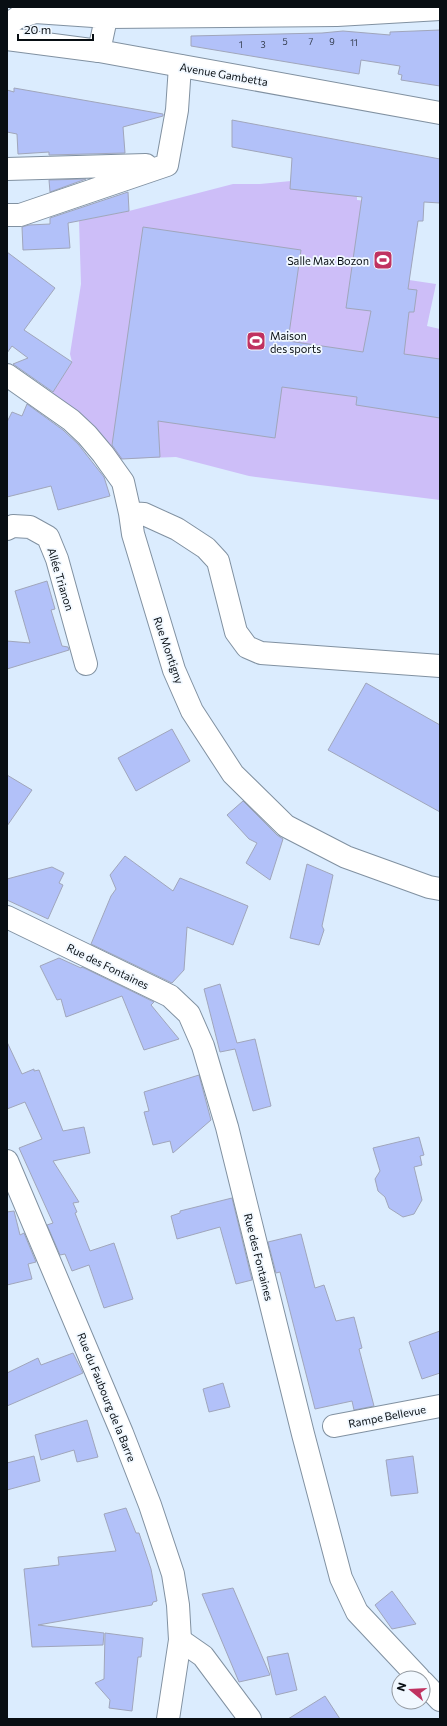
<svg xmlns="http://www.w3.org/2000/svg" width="447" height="1726" font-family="Commissioner,sans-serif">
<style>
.green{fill:#cdbef8}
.building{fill:#b2c1f9;stroke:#a0a6bb}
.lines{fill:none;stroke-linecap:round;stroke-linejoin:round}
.minor-casing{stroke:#8191a1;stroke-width:24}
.major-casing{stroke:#8191a1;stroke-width:24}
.minor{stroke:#fff;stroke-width:22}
.major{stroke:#fff;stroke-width:22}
.labels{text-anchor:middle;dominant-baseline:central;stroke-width:3.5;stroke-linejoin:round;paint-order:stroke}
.number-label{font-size:9px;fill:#323b4c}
.street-label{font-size:11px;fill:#080e13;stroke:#f1f8ff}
.poi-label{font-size:11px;fill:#080e13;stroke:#f1f8ff;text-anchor:end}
</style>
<rect width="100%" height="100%" fill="#dbecfe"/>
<path class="green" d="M 291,181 L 357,196 L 357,200 L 379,202 L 391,231 L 416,236 L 409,280 L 436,284 L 427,326 L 440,329 L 440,500 L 249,476 L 176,457 L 120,459 C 104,431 78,412 51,395 L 72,362 L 70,354 L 81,284 L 79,221 L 129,211 L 233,184 L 260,184 Z"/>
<path class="building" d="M 440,30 L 440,86 L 401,80 L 402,75 L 398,74 L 400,66 L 361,60 L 359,74 L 191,46 L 191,36 L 322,33 L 343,31 L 390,35 L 390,32 Z
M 14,88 L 163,114 L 163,116 L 123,127 L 125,153 L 49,155 L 49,152 L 18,154 L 17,134 L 7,132 L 7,90 L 14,92 Z
M 232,120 L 440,159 L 440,203 L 424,202 L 423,221 L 418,221 L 408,289 L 417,290 L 414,312 L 409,312 L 404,354 L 440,359 L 440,418 L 356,405 L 357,397 L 282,387 L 275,438 L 158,421 L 160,457 L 122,459 L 112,445 L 143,227 L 301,250 L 288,341 L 363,352 L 371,311 L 346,308 L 362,197 L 290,189 L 292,158 L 232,147 Z
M 86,179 L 50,192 L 49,180 Z
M 128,192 L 129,211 L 68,223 L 70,248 L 23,250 L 22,227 L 29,225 L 50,224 L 50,218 Z
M 7,252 L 55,288 L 24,330 L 72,362 L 53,392 L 13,364 L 28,358 L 12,346 L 7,353 Z
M 27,404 L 63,430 L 78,444 L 104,477 L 110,496 L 58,510 L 51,486 L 7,497 L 7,422 L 12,412 L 22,416 Z
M 47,581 L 55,609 L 51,610 L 62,646 L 68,647 L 69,650 L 7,669 L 7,641 L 30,643 L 15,591 Z
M 366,683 L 440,725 L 440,812 L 328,750 Z
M 172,729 L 190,761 L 136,791 L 118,758 Z
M 7,775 L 32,790 L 7,826 Z
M 243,801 L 277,835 L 283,839 L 270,880 L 246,863 L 257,843 L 249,839 L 227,815 Z
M 125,856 L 173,891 L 180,878 L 248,906 L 233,945 L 187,927 L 184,970 L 172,983 L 91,944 L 111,896 L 116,889 L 110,875 Z
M 307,864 L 333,875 L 322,926 L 324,930 L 319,945 L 290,938 Z
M 52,867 L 64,873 L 59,883 L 63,885 L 48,919 L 7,900 L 7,879 Z
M 59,958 L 81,968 L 82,967 L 154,1002 L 151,1005 L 179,1039 L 144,1050 L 122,996 L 66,1017 L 61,999 L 57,1000 L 40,966 Z
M 220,984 L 237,1043 L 255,1039 L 271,1106 L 253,1111 L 235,1049 L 220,1052 L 204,989 Z
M 7,1042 L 22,1074 L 34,1069 L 34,1071 L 39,1070 L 63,1131 L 84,1127 L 90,1153 L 53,1161 L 79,1202 L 73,1203 L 77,1212 L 75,1213 L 90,1251 L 114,1243 L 133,1299 L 104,1308 L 89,1265 L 72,1271 L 65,1254 L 60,1255 L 47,1225 L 53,1223 L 19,1148 L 42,1139 L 25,1102 L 7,1109 Z
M 199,1075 L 211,1120 L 173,1153 L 170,1141 L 153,1145 L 144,1112 L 149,1111 L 144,1092 Z
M 419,1137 L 424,1155 L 420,1156 L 422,1165 L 414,1167 L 422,1200 L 414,1214 L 403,1217 L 389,1208 L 385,1197 L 378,1191 L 375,1179 L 380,1171 L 373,1148 Z
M 232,1198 L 252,1280 L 236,1284 L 220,1227 L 177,1239 L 171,1216 L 180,1213 L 180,1211 Z
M 14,1211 L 20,1235 L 24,1233 L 36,1262 L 28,1264 L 32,1279 L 7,1285 L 7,1212 Z
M 301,1234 L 315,1288 L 324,1285 L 336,1321 L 354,1317 L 362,1348 L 359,1349 L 374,1406 L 354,1410 L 352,1401 L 315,1409 L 280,1272 L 276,1273 L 268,1242 Z
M 440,1331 L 440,1373 L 422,1379 L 409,1342 Z
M 73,1353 L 83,1373 L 7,1406 L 7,1373 L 38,1358 L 41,1365 Z
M 223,1383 L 230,1407 L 209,1412 L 203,1389 Z
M 87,1420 L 98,1457 L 77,1462 L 74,1450 L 41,1460 L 35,1435 Z
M 34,1456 L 40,1481 L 7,1490 L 7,1463 Z
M 413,1456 L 418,1493 L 391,1496 L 386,1460 Z
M 126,1508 L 136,1533 L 139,1533 L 151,1569 L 157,1601 L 153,1602 L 152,1605 L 38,1625 L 104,1633 L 103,1645 L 32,1647 L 24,1569 L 59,1565 L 58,1557 L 116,1551 L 104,1514 Z
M 233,1588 L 270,1675 L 239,1682 L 202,1594 Z
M 392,1591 L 416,1624 L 392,1629 L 375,1605 Z
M 105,1633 L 143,1638 L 141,1657 L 138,1657 L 132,1711 L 109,1708 L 110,1700 L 95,1683 L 104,1679 Z
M 288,1653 L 297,1690 L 276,1695 L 267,1657 Z
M 325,1696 L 340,1719 L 288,1719 Z"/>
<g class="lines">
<g class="minor-casing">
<path id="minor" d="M 7,25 L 17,18 L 35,12 L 108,17 L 337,15 L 440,9
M 99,51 L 105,23 L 108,17
M 167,165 L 177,110 L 180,66
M 7,169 L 146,165
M 7,215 L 20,215 L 167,165
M 7,375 L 71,420 L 87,435 L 103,454 L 123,482 L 130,513 L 133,534 L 174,670 L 192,711 L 233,774 L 286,826 L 346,857 L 429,887 L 440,889
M 130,513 L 144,514 L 177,529 L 206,548 L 218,561 L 236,632 L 247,647 L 261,653 L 440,666
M 7,529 L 13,526 L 30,527 L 48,537 L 57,559 L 86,664
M 7,917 L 170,996 L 189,1014 L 203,1046 L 227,1127 L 303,1434 L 341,1578 L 357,1612 L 419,1678
M 334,1426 L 440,1406
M 180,1640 L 203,1656 L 250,1719
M 423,1682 L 440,1700"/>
</g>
<g class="major-casing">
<path id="major" d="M 7,39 L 99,51 L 440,113
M 7,1161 L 122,1433 L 150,1505 L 173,1574 L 178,1605 L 180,1640 L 168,1719"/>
</g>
<use href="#minor" class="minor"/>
<use href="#major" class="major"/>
</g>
<defs>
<g id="stadium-square" transform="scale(1)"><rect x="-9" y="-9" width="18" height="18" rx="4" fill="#c03260" stroke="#f1f8ff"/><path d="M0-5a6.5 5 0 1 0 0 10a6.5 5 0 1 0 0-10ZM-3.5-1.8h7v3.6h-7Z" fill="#fff"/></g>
</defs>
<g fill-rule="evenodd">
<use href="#stadium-square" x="383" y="260"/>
<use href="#stadium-square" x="256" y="341"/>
</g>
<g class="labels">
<g class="number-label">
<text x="285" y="41">5</text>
<text x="311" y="41">7</text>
<text x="332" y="41">9</text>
<text x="354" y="42">11</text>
<text x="241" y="44">1</text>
<text x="263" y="44">3</text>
</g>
<g class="street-label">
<text transform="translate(224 74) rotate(10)">Avenue Gambetta</text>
<text transform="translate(61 579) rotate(73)">Allée Trianon</text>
<text transform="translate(169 650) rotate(71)">Rue Montigny</text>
<text transform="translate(108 966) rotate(26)">Rue des Fontaines</text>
<text transform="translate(259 1257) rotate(76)">Rue des Fontaines</text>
<text transform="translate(107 1397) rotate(68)">Rue du Faubourg de la Barre</text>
<text transform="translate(387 1416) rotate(-11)">Rampe Bellevue</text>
</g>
<g class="poi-label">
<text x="369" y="260">Salle Max Bozon</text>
<text x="270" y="335" text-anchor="start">Maison<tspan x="270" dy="13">des sports</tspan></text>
</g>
</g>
<rect width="447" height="1726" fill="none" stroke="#080e13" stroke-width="16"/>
<g transform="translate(411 1690) rotate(288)"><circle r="19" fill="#f1f8ff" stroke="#949aa1"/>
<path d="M0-3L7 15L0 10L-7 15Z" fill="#c03260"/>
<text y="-6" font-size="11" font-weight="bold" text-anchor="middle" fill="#080e13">N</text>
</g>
<path d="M18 34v6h75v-6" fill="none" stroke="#080e13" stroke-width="2"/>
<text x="24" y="34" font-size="12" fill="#080e13" stroke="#f1f8ff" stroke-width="3" paint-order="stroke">20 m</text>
</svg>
